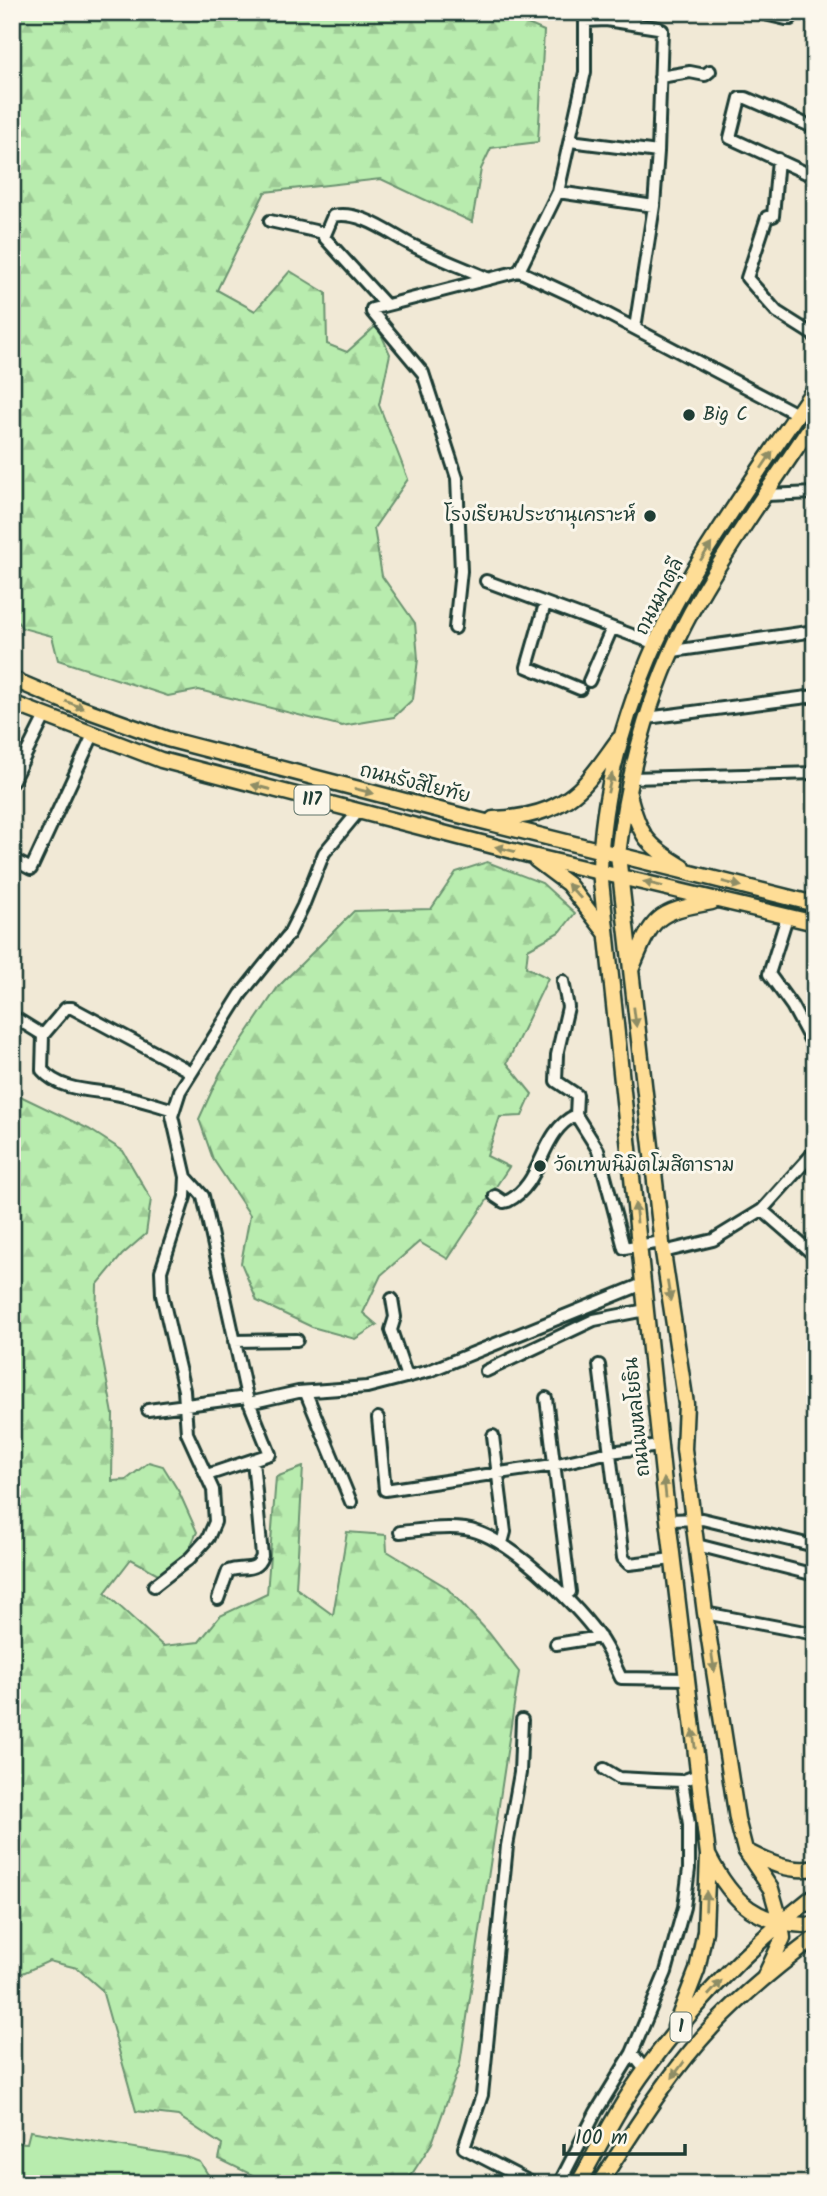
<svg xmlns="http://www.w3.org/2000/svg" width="827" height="2196" font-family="Kalam,'Playpen Sans Thai',sans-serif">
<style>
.forest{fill:url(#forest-firs);stroke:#6c9471;stroke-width:2}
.pitch{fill:#b8ecae;stroke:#6c9471;stroke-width:2}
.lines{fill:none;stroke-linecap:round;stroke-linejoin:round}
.minor-casing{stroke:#1f3d34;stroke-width:16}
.major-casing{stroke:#1f3d34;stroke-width:19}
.minor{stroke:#fbf7ec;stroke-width:10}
.major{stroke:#fedd96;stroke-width:14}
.oneway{fill:#8e8d65}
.poi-dot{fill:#1f3d34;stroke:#fbf7ec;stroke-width:2.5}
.labels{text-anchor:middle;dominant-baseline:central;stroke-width:6;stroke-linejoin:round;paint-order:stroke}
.shield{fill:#fbf7ec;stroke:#61756b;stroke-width:2}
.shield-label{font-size:18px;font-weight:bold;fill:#1f3d34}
.poi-label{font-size:19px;fill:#1f3d34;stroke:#fbf7ec;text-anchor:start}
.street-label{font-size:19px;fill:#1f3d34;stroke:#fbf7ec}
</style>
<defs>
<pattern id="forest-firs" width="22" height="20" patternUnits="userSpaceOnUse" patternTransform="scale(1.75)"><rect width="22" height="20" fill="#b8ecae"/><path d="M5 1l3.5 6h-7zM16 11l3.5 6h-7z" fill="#9ecb96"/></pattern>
</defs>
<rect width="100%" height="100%" fill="#f1e9d6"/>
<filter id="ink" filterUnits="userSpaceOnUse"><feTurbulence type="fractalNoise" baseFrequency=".0143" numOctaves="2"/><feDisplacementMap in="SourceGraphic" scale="14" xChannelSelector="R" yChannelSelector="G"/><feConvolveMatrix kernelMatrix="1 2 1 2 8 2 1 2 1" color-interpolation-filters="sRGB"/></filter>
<g filter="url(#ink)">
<path class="forest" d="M 12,12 L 500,12 L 544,31 L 538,142 L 491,148 L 481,169 L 472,222 L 381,179 L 265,192 L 217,290 L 255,311 L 290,271 L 326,293 L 327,344 L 347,352 L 377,325 L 390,354 L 379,405 L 408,479 L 374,528 L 382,576 L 415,623 L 418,659 L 413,699 L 394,717 L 342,726 L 199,690 L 168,696 L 58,660 L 52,636 L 22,628 L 12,614 Z
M 487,862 L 542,883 L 575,913 L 561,931 L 528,949 L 526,967 L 548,978 L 507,1063 L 532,1094 L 522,1116 L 500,1117 L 487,1156 L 509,1167 L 448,1259 L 419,1242 L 381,1275 L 363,1313 L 377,1325 L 355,1339 L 312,1327 L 257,1301 L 241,1263 L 250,1215 L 213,1159 L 199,1119 L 220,1073 L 278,987 L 354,911 L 431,909 L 456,872 Z
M 12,1092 L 89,1129 L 123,1151 L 151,1199 L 146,1234 L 122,1255 L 97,1285 L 96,1324 L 113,1414 L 112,1481 L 126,1480 L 149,1462 L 163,1466 L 179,1492 L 197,1532 L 187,1554 L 160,1575 L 131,1559 L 105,1593 L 163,1646 L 199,1642 L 220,1616 L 267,1594 L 276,1477 L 303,1467 L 296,1588 L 333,1615 L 347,1532 L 386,1535 L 387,1551 L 446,1587 L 489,1633 L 519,1672 L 460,2064 L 432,2143 L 408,2180 L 413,2184 L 271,2184 L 219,2159 L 222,2145 L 178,2116 L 136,2111 L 102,1990 L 77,1968 L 49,1961 L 12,1978 Z"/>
<path class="pitch" d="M 30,2131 L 184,2156 L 200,2162 L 214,2184 L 12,2184 L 12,2142 L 27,2143 Z"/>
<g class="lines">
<g class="minor-casing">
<path id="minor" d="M 756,12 L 786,19 L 790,19 L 795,12
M 660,77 L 690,72 L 705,75 L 710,71
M 815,128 L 746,98 L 740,98 L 730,138 L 815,177
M 570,141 L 658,152
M 778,159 L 773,216 L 767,217 L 747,278 L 777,312 L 815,336
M 558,192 L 654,206
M 270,221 L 324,233
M 519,271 L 558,192 L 585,72 L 585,21 L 606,20 L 658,28 L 662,30 L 658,152 L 654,206 L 635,328
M 386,305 L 324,237 L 333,216 C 361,210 390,234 414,246 C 438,258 464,268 489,279
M 766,495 L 815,493
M 486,581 L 656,644
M 545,604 L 527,667 L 580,689
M 455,628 L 461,571 L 457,478 L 423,373 L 372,312 L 372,309 L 519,271 L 575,297 L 797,414
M 673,651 L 815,631
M 589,681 L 612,628
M 647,718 L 815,696
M 631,778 L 815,773
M 12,782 L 45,716
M 12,859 L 31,869 L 93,735
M 787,917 L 769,974 L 792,1006 L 815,1049
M 563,981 L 568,1007 L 557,1055 L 556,1081 L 577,1095 L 576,1115 L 598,1150 L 624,1248 L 662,1242
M 12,1016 L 43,1035
M 174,1110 C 153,1104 130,1096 109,1093 C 86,1090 58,1089 42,1070 L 43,1035 L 66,1008 L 72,1008 L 191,1072
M 186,1177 L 203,1196 L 247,1397 L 270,1454 L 207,1475
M 495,1196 L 504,1202 L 508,1201 C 544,1183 539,1132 576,1115
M 762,1210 L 815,1256
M 663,1252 L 713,1240 L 762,1210 L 815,1151
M 392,1299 L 395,1317 L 391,1330 L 407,1377
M 234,1341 L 297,1340
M 599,1365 L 623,1558 L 629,1564 L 673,1559
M 486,1371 L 594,1320 L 646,1310
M 306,1393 L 351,1502
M 546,1398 L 570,1592
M 249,1403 L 298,1392 L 367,1387 L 429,1371 L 643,1284
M 148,1410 L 247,1397
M 378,1418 L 385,1490 L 553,1465 L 610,1452 L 660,1446
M 493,1436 L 505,1532 L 502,1543
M 669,1520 L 702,1519 L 815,1546
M 400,1532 C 421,1530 444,1526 465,1529 C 506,1534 574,1602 598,1635 C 608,1648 614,1664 621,1678 L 687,1679
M 697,1545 L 815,1575
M 154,1586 L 190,1558 L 208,1538 L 215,1522 L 213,1490 L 187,1433 L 184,1390 L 162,1295 L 161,1271 L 185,1197 L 186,1177 L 172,1116 L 180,1091 L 241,994 L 289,934 L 303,906 L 324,853 L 358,812
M 218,1599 L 228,1571 C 242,1565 256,1574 262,1556 L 253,1460
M 705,1613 L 815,1634
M 556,1644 L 600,1637
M 522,1720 L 520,1773 L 507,1846 L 482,2095 L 464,2148 L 534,2184
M 604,1769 L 619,1778 L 655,1780 L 682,1781 L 698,1775
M 645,2070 L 632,2053 L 666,1972 L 684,1907 L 689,1869 L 689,1824 L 682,1781
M 559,2184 L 596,2112 L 632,2053"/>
</g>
<g class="major-casing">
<path id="major" d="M 815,388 C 774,448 732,508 694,570 C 642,657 602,769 600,871 L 666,1503 L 708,1855 C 733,1904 758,1926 815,1925
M 12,679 L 78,707 L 167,739 L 478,820 L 815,904
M 12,703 L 161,760 L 532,856 L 815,923
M 629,794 C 639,835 647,846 683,867
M 493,819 C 533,818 568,808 593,774 C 602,763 610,751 619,739
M 536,860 L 568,884 L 606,933
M 631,970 C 653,917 654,912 712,902
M 746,1851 C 767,1862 790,1873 815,1868
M 765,1976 L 783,1938 L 781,1924 L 771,1889 L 745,1850 L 737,1819 L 705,1613 L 684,1449 L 686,1404 L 663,1252 L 618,855 C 628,767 654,675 699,598 C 734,537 776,479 815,420
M 675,2027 L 697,1970 L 705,1931 L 708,1856
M 578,2184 C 600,2145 620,2104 647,2068 C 694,2004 752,1944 815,1895
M 599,2184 C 634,2130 669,2073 713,2026 C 744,1993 779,1965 815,1938"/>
</g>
<use href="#minor" class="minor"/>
<use href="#major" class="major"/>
</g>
<defs><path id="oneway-solid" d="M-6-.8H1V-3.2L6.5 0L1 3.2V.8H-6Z" transform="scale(1.75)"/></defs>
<g class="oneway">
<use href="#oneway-solid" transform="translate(767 460) rotate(-56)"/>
<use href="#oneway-solid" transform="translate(706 552) rotate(-57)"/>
<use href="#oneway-solid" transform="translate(75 705) rotate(22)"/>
<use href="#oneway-solid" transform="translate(610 783) rotate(-77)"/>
<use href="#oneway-solid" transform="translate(261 787) rotate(-165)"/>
<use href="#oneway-solid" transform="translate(364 791) rotate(14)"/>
<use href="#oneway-solid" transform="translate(505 849) rotate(-166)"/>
<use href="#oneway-solid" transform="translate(653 884) rotate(-166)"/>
<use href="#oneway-solid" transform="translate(732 884) rotate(14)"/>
<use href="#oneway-solid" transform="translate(574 891) rotate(-132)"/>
<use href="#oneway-solid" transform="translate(635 1017) rotate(83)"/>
<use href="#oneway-solid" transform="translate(636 1213) rotate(-96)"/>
<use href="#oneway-solid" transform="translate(669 1291) rotate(81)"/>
<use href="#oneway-solid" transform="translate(665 1488) rotate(-96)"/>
<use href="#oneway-solid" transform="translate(713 1662) rotate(81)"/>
<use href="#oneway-solid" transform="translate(694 1739) rotate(-97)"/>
<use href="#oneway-solid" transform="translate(706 1901) rotate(-88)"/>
<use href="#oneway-solid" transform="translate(715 1988) rotate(-48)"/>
<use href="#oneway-solid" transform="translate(678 2070) rotate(126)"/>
</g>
</g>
<g class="poi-dot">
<circle cx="689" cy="415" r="7"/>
<circle cx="650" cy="516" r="7"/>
<circle cx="540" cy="1166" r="7"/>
</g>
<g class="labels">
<g class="shield">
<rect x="294.5" y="785.5" width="35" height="29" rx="5"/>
<rect x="670.5" y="2012.5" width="21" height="29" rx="5"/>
</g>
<g class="shield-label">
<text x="312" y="800">117</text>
<text x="681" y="2027">1</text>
</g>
<g class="poi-label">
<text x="703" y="415">Big C</text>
<text x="636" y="516" text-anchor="end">โรงเรียนประชานุเคราะห์</text>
<text x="554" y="1166">วัดเทพนิมิตโฆสิตาราม</text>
</g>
<g class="street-label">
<text transform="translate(660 597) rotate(-63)">ถนนมาตุลี</text>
<text transform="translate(415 784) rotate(14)">ถนนรังสิโยทัย</text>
<text transform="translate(638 1417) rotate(-96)">ถนนพหลโยธิน</text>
</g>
</g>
<rect width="827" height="2196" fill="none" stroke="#fbf7ec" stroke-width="42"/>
<rect x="21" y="21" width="785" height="2154" fill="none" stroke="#1f3d34" stroke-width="2.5" filter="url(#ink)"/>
<path d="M564 2144v10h121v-10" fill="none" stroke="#1f3d34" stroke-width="3.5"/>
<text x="575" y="2144" font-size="21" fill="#1f3d34" stroke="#fbf7ec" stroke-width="5" paint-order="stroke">100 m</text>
</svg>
